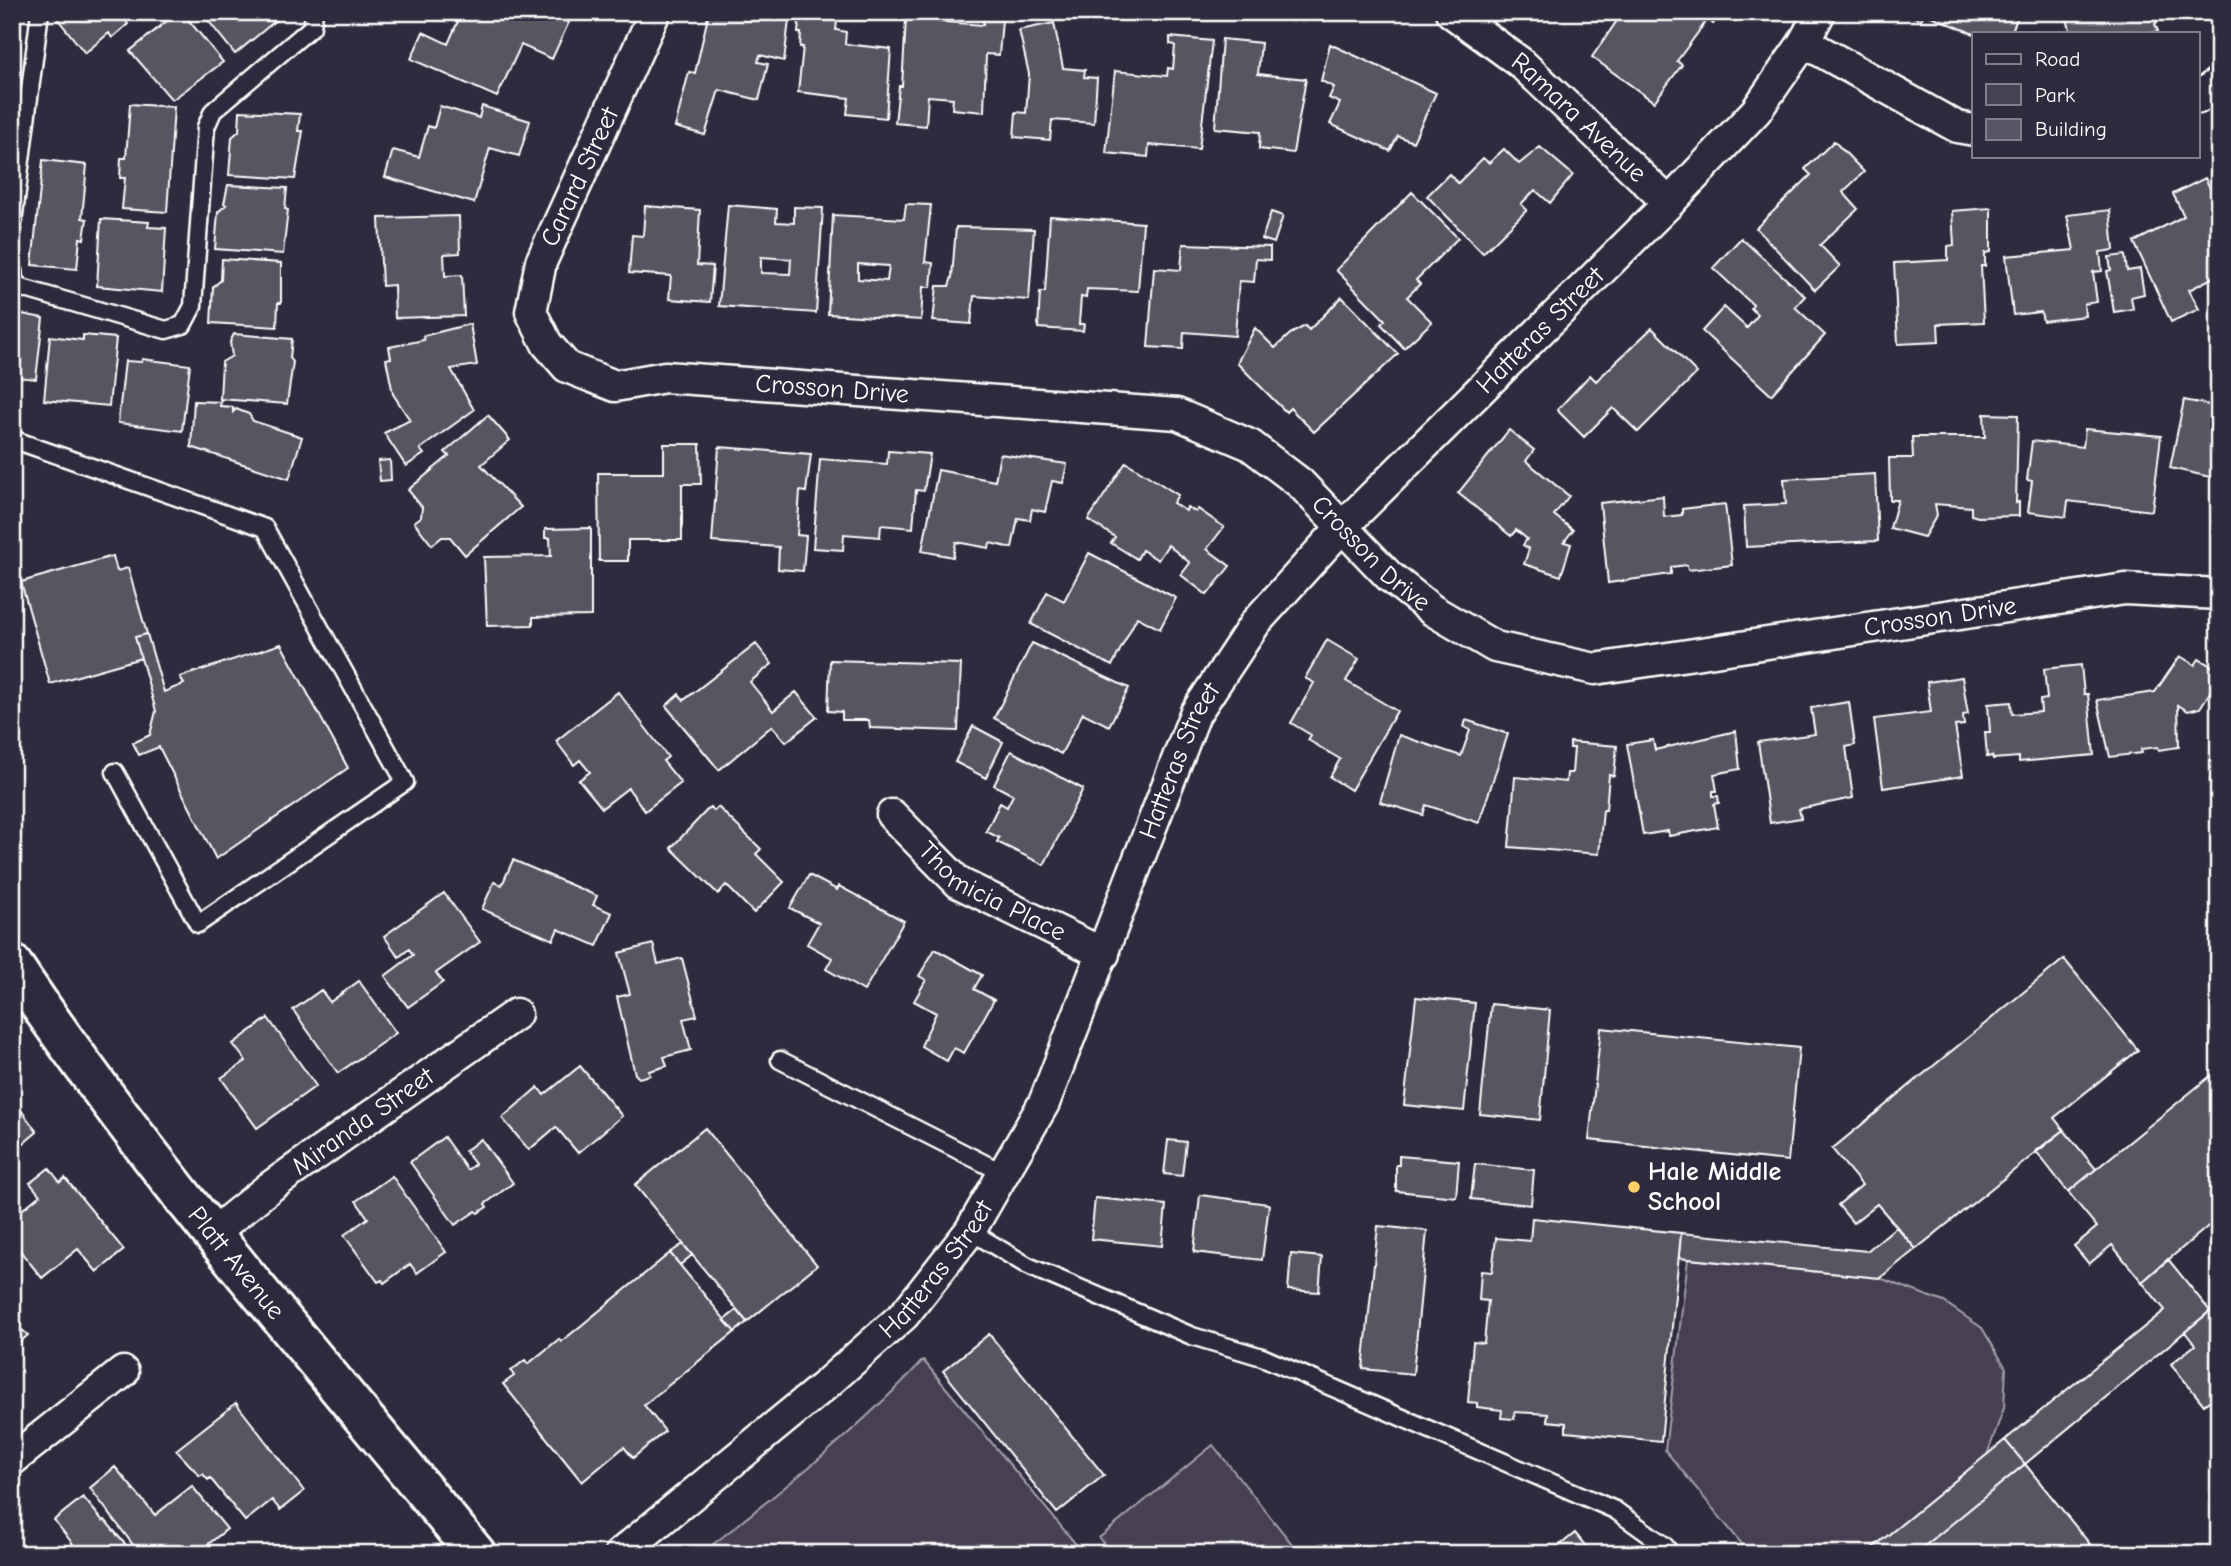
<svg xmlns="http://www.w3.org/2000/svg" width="2231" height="1566" font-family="'Comic Neue',sans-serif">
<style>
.green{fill:#464152;stroke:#a2a0a8;stroke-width:2}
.building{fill:#595564;stroke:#fff;stroke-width:2;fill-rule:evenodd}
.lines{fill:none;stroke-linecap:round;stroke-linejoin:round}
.service-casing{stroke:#fff;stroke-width:21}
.minor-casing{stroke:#fff;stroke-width:35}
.secondary-casing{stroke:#fff;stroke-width:44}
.service{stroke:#2f2a3d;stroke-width:16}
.minor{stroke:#2f2a3d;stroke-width:30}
.secondary{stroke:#2f2a3d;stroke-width:38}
.poi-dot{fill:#ffd166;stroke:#2f2a3d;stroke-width:2.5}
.labels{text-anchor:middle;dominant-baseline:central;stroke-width:5;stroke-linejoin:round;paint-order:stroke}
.street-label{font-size:26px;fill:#fff;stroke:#2f2a3d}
.poi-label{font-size:26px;font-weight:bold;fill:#fff;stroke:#2f2a3d;text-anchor:start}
</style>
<rect width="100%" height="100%" fill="#2f2a3d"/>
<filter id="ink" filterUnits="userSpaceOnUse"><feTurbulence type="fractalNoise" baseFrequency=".0143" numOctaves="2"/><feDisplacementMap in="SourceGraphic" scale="14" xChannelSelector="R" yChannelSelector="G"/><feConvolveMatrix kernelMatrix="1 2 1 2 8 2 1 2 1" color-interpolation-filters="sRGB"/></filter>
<g filter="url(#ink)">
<path class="green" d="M 1688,1259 L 1880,1278 L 1944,1302 L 1982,1328 L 2006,1368 L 2004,1408 L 1987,1455 L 1865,1554 L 1750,1554 L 1665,1450 Z
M 923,1360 L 1084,1554 L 701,1554 C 779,1492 856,1433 923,1360 Z
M 1213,1445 L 1300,1554 L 1112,1554 L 1099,1538 Z"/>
<path class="building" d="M 64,12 L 135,12 L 125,20 L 128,24 L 112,38 L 109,33 L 85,53 L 57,18 Z
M 178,12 L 182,12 L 223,62 L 172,100 L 130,51 Z
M 209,12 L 286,12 L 235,54 L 207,19 L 211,16 Z
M 462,12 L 547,12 L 569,22 L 552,59 L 521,45 L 497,97 L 411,59 L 423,32 L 448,44 Z
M 709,12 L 790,12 L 784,61 L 760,55 L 758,62 L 768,64 L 759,100 L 719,90 L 705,135 L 675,127 L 689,72 L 695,73 Z
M 800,12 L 838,12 L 836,30 L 846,32 L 845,44 L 891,49 L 886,118 L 847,114 L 849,98 L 798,92 L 803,47 L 800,47 L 801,33 L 798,33 Z
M 1623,12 L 1722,12 L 1713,24 L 1708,19 L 1677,61 L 1682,65 L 1654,102 L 1592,57 Z
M 1903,12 L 2020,12 L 2011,33 L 1974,34 L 1924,13 L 1921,20 Z
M 2065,12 L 2167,12 L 2155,24 L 2158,31 L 2151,33 L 2071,33 Z
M 984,18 L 1002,20 L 999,55 L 986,54 L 984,112 L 952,109 L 953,98 L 928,96 L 926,126 L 895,123 L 899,86 L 902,86 L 906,19 L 983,25 Z
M 1054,23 L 1063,68 L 1085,70 L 1084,77 L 1097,78 L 1094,123 L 1052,120 L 1050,140 L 1014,137 L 1016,112 L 1026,113 L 1029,74 L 1019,30 Z
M 1170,37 L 1212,41 L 1199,149 L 1149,145 L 1148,157 L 1106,153 L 1115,71 L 1167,76 L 1168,68 L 1173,69 L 1175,45 L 1170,44 Z
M 1222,39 L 1261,43 L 1258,74 L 1306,79 L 1293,153 L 1259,149 L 1260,132 L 1215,128 Z
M 1330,44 L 1436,93 L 1413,142 L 1398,136 L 1390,151 L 1330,124 L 1340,103 L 1329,98 L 1334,87 L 1321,81 Z
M 130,104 L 174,107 L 167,212 L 122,209 L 125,178 L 120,178 L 121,158 L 126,158 Z
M 440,106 L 479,118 L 482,106 L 530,121 L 519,156 L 490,148 L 474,203 L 385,177 L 393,150 L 419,157 L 428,126 L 434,128 Z
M 240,111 L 300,114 L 298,131 L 303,131 L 295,179 L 229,175 L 232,137 L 239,131 Z
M 1834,141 L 1864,172 L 1843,192 L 1858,209 L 1820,245 L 1840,266 L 1815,290 L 1756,228 L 1811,175 L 1805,169 Z
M 1540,147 L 1573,175 L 1550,203 L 1535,190 L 1521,204 L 1527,210 L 1483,253 L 1427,196 L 1449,174 L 1458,183 L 1483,158 L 1489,163 L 1504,149 L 1519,164 Z
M 43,160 L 87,165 L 82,218 L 87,219 L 84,239 L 80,238 L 77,269 L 32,265 Z
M 2205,178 L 2219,206 L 2219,214 L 2210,218 L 2219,234 L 2218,275 L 2189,290 L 2199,309 L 2171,322 L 2134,242 L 2184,216 L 2173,194 Z
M 228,185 L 287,188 L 285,209 L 288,210 L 283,254 L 215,249 L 218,212 L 226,205 L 224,204 Z
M 1412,192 L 1458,238 L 1416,280 L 1420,284 L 1407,297 L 1432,322 L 1404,348 L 1381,324 L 1385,320 L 1336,270 Z
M 906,204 L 931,205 L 925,262 L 933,263 L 931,287 L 923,287 L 921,320 L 828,314 L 833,215 L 904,219 ZM 858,264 L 889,266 L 887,281 L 858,279 Z
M 728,205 L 777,209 L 776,222 L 794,223 L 794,207 L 823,208 L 816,313 L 719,306 ZM 761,257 L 791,259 L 790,274 L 761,273 Z
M 645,206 L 700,210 L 697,265 L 713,266 L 710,302 L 669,299 L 671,276 L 629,273 L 632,235 L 643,236 Z
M 1991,208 L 1991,252 L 1985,253 L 1985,266 L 1981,266 L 1984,322 L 1938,324 L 1939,342 L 1898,344 L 1894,263 L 1948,260 L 1948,246 L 1954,245 L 1952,211 Z
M 2110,210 L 2114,250 L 2100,252 L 2102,271 L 2093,272 L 2097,302 L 2084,304 L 2085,316 L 2043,321 L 2041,312 L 2013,315 L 2006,256 L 2074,250 L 2067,215 Z
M 1271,212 L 1283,216 L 1274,243 L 1262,239 Z
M 459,216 L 460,253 L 444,254 L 445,276 L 462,275 L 464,316 L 395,318 L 394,285 L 382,286 L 379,218 Z
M 1050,216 L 1143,223 L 1138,291 L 1087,289 L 1086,298 L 1081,297 L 1079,324 L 1084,324 L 1083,331 L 1038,328 L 1040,292 L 1045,292 Z
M 101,219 L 149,222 L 148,227 L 166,228 L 162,292 L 97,286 Z
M 956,227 L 1034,229 L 1029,300 L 974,296 L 971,324 L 933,321 L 937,286 L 949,286 L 952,277 Z
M 1741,238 L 1805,296 L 1795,307 L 1825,335 L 1771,395 L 1702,331 L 1724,307 L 1747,328 L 1758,315 L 1751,308 L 1753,305 L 1713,268 Z
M 1183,244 L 1270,247 L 1270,260 L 1256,259 L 1254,282 L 1239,281 L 1235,336 L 1184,332 L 1183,349 L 1148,347 L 1154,268 L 1181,270 Z
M 2125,255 L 2127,271 L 2140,269 L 2144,294 L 2131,297 L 2133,309 L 2114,312 L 2107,271 L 2111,270 L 2109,257 Z
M 222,259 L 281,263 L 281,303 L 278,303 L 277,327 L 211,323 L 213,287 L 221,280 Z
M 1342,297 L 1398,354 L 1314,432 L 1290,408 L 1286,412 L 1237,363 L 1255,328 L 1275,348 L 1290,334 L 1305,326 L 1309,330 Z
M 12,312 L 43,318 L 36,379 L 17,377 L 16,383 L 12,382 Z
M 470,324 L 477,365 L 451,369 L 474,410 L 420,449 L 424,454 L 406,466 L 384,433 L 410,420 L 393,394 L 386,359 L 391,358 L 389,347 L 424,340 L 423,336 Z
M 1652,328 L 1697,373 L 1638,432 L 1613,408 L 1584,437 L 1557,410 L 1590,375 L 1596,381 Z
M 234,334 L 292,339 L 290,358 L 293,362 L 287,404 L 220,399 L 222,362 L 232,356 L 230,342 Z
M 83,335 L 116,338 L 109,406 L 44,400 L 50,336 L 83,340 Z
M 142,359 L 190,365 L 182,431 L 118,423 L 125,361 L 142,362 Z
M 2184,400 L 2219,407 L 2219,479 L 2170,468 Z
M 194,401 L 221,402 L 220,406 L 233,407 L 233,412 L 236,409 L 249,414 L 253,421 L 302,437 L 289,479 L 191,447 Z
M 1984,414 L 2018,415 L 2016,503 L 2019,502 L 2019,516 L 1978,517 L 1971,515 L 1971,507 L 1935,504 L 1937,515 L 1924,537 L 1890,528 L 1898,500 L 1890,500 L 1889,458 L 1913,458 L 1912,437 L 1985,437 Z
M 488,415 L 510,440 L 481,465 L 521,507 L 465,555 L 450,537 L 442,537 L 432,545 L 414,522 L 421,517 L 422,507 L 408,490 L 449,456 L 445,452 Z
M 2085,429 L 2161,436 L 2152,511 L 2068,501 L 2066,517 L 2028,512 L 2032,481 L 2027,480 L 2032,441 L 2083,447 Z
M 1509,430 L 1534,450 L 1526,461 L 1569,496 L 1554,515 L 1573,530 L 1564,542 L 1571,544 L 1561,576 L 1524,564 L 1529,549 L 1523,545 L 1527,539 L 1516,530 L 1511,536 L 1458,493 Z
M 664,444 L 700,444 L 701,484 L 682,484 L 682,540 L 628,540 L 628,561 L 599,561 L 598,473 L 664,473 Z
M 719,447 L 811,454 L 806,492 L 800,491 L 797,535 L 806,536 L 803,571 L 778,569 L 779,547 L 712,542 Z
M 888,451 L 930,454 L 924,491 L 916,490 L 913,528 L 881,525 L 880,537 L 844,534 L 843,550 L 813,548 L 820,459 L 887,464 Z
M 1000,454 L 1067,464 L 1063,483 L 1052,481 L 1045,512 L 1032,509 L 1030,520 L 1018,518 L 1012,548 L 990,543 L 989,548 L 956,542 L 953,557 L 922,551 L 938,470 L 995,481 Z
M 390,460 L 391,480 L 380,481 L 378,461 Z
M 1126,462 L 1178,495 L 1173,503 L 1186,511 L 1187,507 L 1196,512 L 1198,509 L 1224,527 L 1207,549 L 1230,566 L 1207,595 L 1181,575 L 1190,563 L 1168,545 L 1158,560 L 1142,550 L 1137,559 L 1111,543 L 1115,537 L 1088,520 Z
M 1875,474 L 1878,541 L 1746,547 L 1744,506 L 1786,504 L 1784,479 Z
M 1663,496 L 1664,517 L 1682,515 L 1682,509 L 1725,504 L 1732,565 L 1688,570 L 1687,565 L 1671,567 L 1671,574 L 1608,583 L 1600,503 Z
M 591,528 L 591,616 L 533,617 L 533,625 L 487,626 L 484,557 L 551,556 L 550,538 L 545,538 L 545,529 Z
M 1089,553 L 1176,598 L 1160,629 L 1137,617 L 1112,666 L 1031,624 L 1047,592 L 1064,601 Z
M 113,556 L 117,571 L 128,568 L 147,634 L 135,637 L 141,658 L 50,684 L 21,582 Z
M 147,634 L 164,692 L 184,684 L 180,677 L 281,644 L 348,768 L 216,859 L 159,747 L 139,755 L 133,743 L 150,735 L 156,711 L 135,637 Z
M 1327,640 L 1359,659 L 1346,681 L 1397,711 L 1351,790 L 1330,777 L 1340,759 L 1308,740 L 1311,735 L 1291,723 L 1314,683 L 1305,678 Z
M 1032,643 L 1129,688 L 1109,726 L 1083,713 L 1061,754 L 994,718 Z
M 756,644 L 772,664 L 750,682 L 773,711 L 796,692 L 817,717 L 786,742 L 772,726 L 719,770 L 666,706 L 679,694 L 684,700 Z
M 2180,656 L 2195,665 L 2199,659 L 2219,670 L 2219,678 L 2200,708 L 2188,711 L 2178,705 L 2179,747 L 2159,750 L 2158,747 L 2141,749 L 2142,753 L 2110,757 L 2097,700 L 2155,692 Z
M 830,660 L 961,664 L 958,731 L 870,728 L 869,720 L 842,720 L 842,712 L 828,711 Z
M 2081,665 L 2084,694 L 2088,694 L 2094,755 L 2019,762 L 2019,757 L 1993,759 L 1992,756 L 1987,757 L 1985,732 L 1990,732 L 1988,704 L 2011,702 L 2012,714 L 2041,712 L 2040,700 L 2047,699 L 2044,669 Z
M 1962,677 L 1968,714 L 1963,715 L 1964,725 L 1955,726 L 1963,776 L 1883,788 L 1874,719 L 1931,712 L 1927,682 Z
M 618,692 L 668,757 L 663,761 L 681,783 L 645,811 L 628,788 L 602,808 L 579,780 L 590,772 L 580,760 L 574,765 L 556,741 Z
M 1849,702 L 1855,745 L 1846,747 L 1853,798 L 1799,809 L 1801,818 L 1770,823 L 1758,742 L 1815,734 L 1811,708 Z
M 1466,720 L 1508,734 L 1479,823 L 1426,805 L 1423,815 L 1380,802 L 1399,735 L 1461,756 L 1470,730 L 1464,727 Z
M 973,726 L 1003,742 L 986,778 L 955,762 Z
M 1736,731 L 1740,769 L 1714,774 L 1717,791 L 1713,791 L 1713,796 L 1718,796 L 1719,803 L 1714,804 L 1718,827 L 1669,836 L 1668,831 L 1643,835 L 1627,744 L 1653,740 L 1655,750 Z
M 2219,733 L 2219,783 L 2210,781 Z
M 1570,742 L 1617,746 L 1614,776 L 1609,775 L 1606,810 L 1603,810 L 1599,854 L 1509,847 L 1515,777 L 1566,782 L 1567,773 L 1572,773 L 1574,748 L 1570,748 Z
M 1011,751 L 1083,789 L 1044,865 L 997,842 L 999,838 L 986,831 L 1000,803 L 1007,807 L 1013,795 L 994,785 Z
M 710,807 L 714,811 L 718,807 L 761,849 L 756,854 L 784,882 L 754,913 L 726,885 L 718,894 L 671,848 Z
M 513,860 L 597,896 L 593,905 L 612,913 L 597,946 L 558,929 L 553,940 L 482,909 L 494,882 L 502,885 Z
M 809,875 L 837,890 L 839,886 L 904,921 L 864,991 L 826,969 L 832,958 L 807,944 L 819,923 L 790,908 Z
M 444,893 L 480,942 L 436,973 L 443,982 L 408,1007 L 385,976 L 413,955 L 409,949 L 399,957 L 384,936 Z
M 653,944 L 658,964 L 682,958 L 697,1016 L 683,1019 L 691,1050 L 664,1057 L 667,1066 L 649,1071 L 650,1075 L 639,1078 L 635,1074 L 617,997 L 630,994 L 619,953 Z
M 935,949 L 982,975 L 974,989 L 994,1000 L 964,1053 L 954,1048 L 947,1061 L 921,1046 L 936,1013 L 914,1001 L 926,980 L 919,976 Z
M 2064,959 L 2138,1050 L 2054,1118 L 2064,1130 L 1916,1249 L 1877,1204 L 1853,1223 L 1838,1205 L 1862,1185 L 1832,1149 Z
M 359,981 L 396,1033 L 338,1073 L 293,1010 L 321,990 L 330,1002 Z
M 1416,997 L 1475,1003 L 1464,1111 L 1404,1105 Z
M 1491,1004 L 1550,1010 L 1540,1120 L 1480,1114 Z
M 268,1018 L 316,1086 L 257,1128 L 221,1078 L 246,1061 L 233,1044 Z
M 1601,1028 L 1799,1048 L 1788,1161 L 1589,1140 Z
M 580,1066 L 622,1116 L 578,1153 L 556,1127 L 529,1150 L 502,1118 L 538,1087 L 544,1095 Z
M 2219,1069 L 2219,1217 L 2142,1282 L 2112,1245 L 2089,1264 L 2074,1246 L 2097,1227 L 2068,1192 Z
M 21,1110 L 37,1132 L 18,1148 Z
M 705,1128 L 817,1265 L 747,1322 L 635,1185 Z
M 2064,1130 L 2096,1169 L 2068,1192 L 2036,1151 Z
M 444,1137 L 467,1170 L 475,1164 L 465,1151 L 481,1139 L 513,1183 L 485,1204 L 487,1207 L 478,1213 L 476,1211 L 455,1225 L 410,1162 Z
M 1168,1140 L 1186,1142 L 1182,1176 L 1164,1174 Z
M 1399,1156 L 1459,1161 L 1456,1197 L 1396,1191 L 1396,1165 L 1399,1165 Z
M 1475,1164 L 1534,1170 L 1531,1205 L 1471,1199 Z
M 49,1168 L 60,1182 L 65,1178 L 124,1250 L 97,1272 L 78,1249 L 42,1278 L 12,1241 L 12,1218 L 40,1195 L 30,1183 Z
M 392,1176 L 446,1252 L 417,1273 L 410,1264 L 384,1283 L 382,1280 L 378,1282 L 344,1235 L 368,1218 L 356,1201 Z
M 1200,1195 L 1269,1204 L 1262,1260 L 1194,1252 Z
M 1095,1198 L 1166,1205 L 1162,1246 L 1091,1239 Z
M 1532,1218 L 1681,1233 L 1661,1441 L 1566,1432 L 1566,1423 L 1547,1421 L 1548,1414 L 1515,1412 L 1514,1419 L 1501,1418 L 1502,1410 L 1477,1407 L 1477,1403 L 1468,1402 L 1473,1342 L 1484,1343 L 1488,1301 L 1479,1300 L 1481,1271 L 1492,1272 L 1496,1238 L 1530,1241 Z
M 1378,1226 L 1427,1231 L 1413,1374 L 1363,1369 Z
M 1896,1227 L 1916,1249 L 1880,1278 L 1679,1258 L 1681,1233 L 1867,1251 Z
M 683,1244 L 692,1255 L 680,1265 L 670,1253 Z
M 670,1253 L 735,1332 L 644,1405 L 665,1431 L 633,1458 L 624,1447 L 582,1482 L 503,1384 L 514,1376 L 511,1371 L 525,1360 L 528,1364 L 559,1339 L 561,1342 Z
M 1291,1254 L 1322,1257 L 1319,1292 L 1288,1290 Z
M 2168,1259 L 2210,1311 L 2025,1464 L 2005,1440 L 2165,1310 L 2142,1282 Z
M 2219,1304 L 2219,1393 L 2204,1405 L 2171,1364 L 2195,1345 L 2185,1332 Z
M 737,1310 L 747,1322 L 735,1332 L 724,1320 Z
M 12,1329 L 18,1335 L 22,1330 L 28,1335 L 12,1349 Z
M 989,1334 L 1104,1475 L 1057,1513 L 943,1371 Z
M 236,1403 L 304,1491 L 280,1510 L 272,1500 L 245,1521 L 210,1478 L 208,1480 L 203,1474 L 200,1476 L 176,1450 Z
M 2005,1440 L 2025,1464 L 1915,1554 L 1865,1554 Z
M 2025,1464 L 2098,1554 L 1915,1554 Z
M 115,1467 L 155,1515 L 192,1486 L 227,1529 L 196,1554 L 140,1554 L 90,1488 Z
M 83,1497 L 103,1521 L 105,1520 L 129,1549 L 122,1554 L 70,1554 L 73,1552 L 69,1547 L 73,1544 L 54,1520 Z
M 1575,1533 L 1592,1554 L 1549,1554 Z
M 2219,1541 L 2219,1554 L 2203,1554 Z"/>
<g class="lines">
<g class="service-casing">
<path id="service" d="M 12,230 L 40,12
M 12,254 L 14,281 L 22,288 L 166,330 L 183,325 L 193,306 L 206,127 L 213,111 L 312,27 L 314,12
M 12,439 L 265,528 L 405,782 L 198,924 L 115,772
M 780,1060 L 1005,1174
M 970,1231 L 1028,1266 L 1192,1336 L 1262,1357 L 1615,1510 L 1664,1545 L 1671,1554"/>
</g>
<g class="minor-casing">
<g id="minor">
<path id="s1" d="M 655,12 L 541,262 L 531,312 L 547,344 L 567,367 L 615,386 L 665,377 L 1177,414 L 1250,445 L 1300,483 L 1389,576 L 1432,610 L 1495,647 L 1595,669 L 2125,589 L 2219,594"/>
<path id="s2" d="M 1451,12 L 1521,63 L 1669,203"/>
<path d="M 1804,42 L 1957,127 L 1974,130"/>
<path d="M 2198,98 L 2219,82"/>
<path id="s3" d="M 892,815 L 959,883 L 1104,954"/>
<path id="s4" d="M 213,1233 L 270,1187 L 516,1014"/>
<path d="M 12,1460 L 123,1372"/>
<path id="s5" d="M 620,1554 L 823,1387 L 904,1315 L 970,1231 L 1044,1103 L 1195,714 L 1256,622 L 1343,526 L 1669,203 L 1756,111 L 1804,42 L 1820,12"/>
</g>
</g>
<g class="secondary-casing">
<g id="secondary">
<path id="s6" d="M 12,964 C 151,1172 318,1360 476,1554"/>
</g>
</g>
<use href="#service" class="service"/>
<use href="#minor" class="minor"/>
<use href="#secondary" class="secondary"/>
</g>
</g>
<circle class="poi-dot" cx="1634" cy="1187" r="7"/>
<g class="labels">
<g class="street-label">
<text stroke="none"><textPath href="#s2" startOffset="166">Ramara Avenue</textPath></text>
<text transform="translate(580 177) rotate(-65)">Carard Street</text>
<text stroke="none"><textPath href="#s5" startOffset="1561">Hatteras Street</textPath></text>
<text stroke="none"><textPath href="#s1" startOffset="662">Crosson Drive</textPath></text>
<text stroke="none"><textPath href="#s1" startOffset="1250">Crosson Drive</textPath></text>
<text stroke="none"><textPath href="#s1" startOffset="1858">Crosson Drive</textPath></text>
<text stroke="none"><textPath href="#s5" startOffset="994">Hatteras Street</textPath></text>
<text stroke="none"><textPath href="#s3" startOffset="128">Thomicia Place</textPath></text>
<text stroke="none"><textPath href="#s4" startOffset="187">Miranda Street</textPath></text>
<text stroke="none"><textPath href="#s6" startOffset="374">Platt Avenue</textPath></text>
<text stroke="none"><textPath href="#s5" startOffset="427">Hatteras Street</textPath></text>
</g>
<g class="poi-label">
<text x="1648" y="1172">Hale Middle<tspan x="1648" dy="30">School</tspan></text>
</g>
</g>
<rect width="2231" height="1566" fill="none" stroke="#2f2a3d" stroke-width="42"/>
<rect x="21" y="21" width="2189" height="1524" fill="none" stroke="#fff" stroke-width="2.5" filter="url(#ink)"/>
<rect x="1972" y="32" width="228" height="126" fill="#2f2a3d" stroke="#827f8b" stroke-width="2"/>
<rect x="1986" y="54" width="35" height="10" fill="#2f2a3d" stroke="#827f8b" stroke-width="2"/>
<text x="2035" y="66" font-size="21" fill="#ffffff">Road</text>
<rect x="1986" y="84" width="35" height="21" fill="#464152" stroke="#827f8b" stroke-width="2"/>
<text x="2035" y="102" font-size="21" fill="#ffffff">Park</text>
<rect x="1986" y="119" width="35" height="21" fill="#595564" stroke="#827f8b" stroke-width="2"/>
<text x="2035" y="136" font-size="21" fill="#ffffff">Building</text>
</svg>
